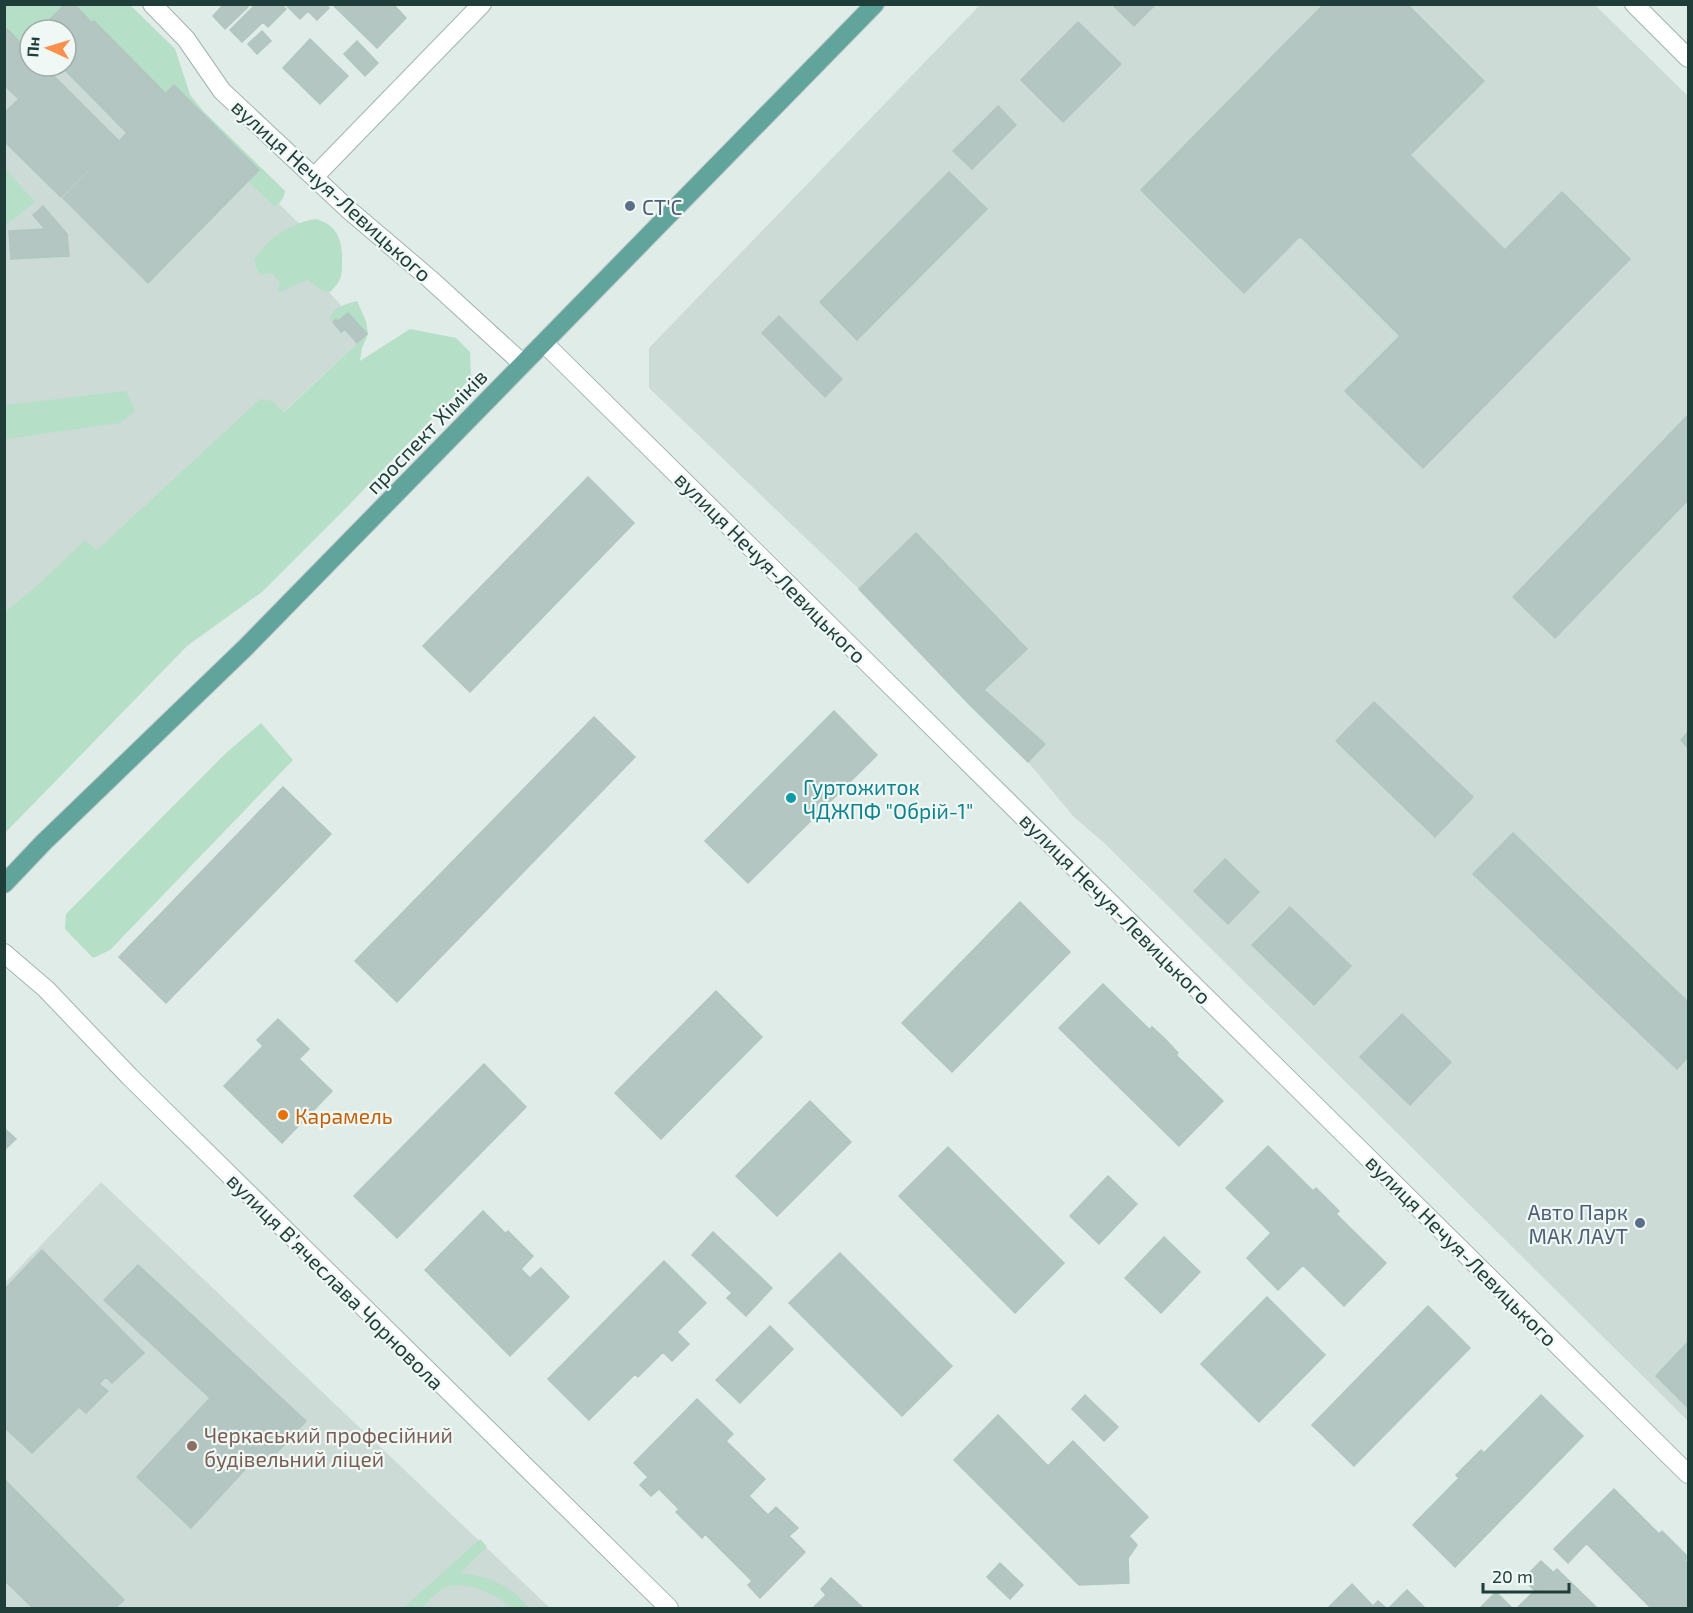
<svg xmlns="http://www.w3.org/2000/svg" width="1693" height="1613" font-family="'Exo 2',sans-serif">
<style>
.built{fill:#cddbd7;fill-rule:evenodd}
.green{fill:#b6dfc7}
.building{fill:#b4c6c1;stroke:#b1c6c0;stroke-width:1.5}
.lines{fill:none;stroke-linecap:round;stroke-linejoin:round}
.minor-casing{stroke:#a2b4b0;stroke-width:20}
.major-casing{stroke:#c0c9c8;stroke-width:20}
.minor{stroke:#fff;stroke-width:18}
.major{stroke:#61a49c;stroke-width:18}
.service-dot{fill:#5c6f8a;stroke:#f0f8f5;stroke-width:2}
.culture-dot{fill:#0f9aa8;stroke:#f0f8f5;stroke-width:2}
.food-dot{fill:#e8710a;stroke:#f0f8f5;stroke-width:2}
.education-dot{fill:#8d6e63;stroke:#f0f8f5;stroke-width:2}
.labels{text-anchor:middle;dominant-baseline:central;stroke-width:4.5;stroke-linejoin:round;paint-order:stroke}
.street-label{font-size:21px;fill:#1f3d39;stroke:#f0f8f5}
.service-label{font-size:21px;fill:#4e5e75;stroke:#f0f8f5;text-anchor:start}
.culture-label{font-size:21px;fill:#0d838f;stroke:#f0f8f5;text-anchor:start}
.food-label{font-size:21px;fill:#c56008;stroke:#f0f8f5;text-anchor:start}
.education-label{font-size:21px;fill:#785e54;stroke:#f0f8f5;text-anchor:start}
</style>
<rect width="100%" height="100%" fill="#dfece8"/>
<path class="built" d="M 4,5 L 130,5 L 175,49 L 190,95 L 203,111 L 285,191 L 283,198 L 279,204 L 308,232 L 290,249 L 367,334 L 145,541 L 44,579 L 5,612 ZM 30,30 L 66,30 L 66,66 L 30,66 Z
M 980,5 L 1595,5 L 1688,96 L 1688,1421 L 1166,904 L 1103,842 L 1073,816 L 1028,762 L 969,704 L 859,589 L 649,388 L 649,348 Z
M 101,1182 L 550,1608 L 5,1608 L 4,1284 Z"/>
<path class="green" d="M 5,5 L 65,5 L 40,30 L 30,30 L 30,40 L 24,46 L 5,32 Z
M 74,5 L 130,5 L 175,49 L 190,95 L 203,111 L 285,191 C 283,199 281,203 274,206 L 248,181 L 259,170 L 175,86 L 166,94 L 94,21 L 92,23 Z
M 4,167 L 35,202 L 5,226 L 4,226 Z
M 316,219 C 338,225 343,242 342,263 C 342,269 342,276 339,281 C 337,285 333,289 330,292 L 323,291 L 307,280 L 278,293 L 280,283 L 272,273 L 261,275 L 257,270 L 254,260 C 267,238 291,223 316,219 Z
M 357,301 L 366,321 L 368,334 L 362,348 L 360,361 L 410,329 L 456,338 L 470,352 L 471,378 L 346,508 L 262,592 L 187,646 L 5,833 L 5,612 L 44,579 L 85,540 L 97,550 L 260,399 L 272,401 L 284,412 L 367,334 L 348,313 L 338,321 L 336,320 L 331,322 C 327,309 346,304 357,301 Z
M 126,391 L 135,411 L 120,423 L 5,439 L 5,405 Z
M 261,723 L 293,760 L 110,950 L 93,958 L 65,929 L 66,914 L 225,754 Z
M 480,1539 L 487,1547 L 460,1573 C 486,1575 513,1586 529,1608 L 512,1608 C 497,1595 467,1580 446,1587 C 437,1591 428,1602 421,1608 L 403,1608 Z"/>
<path class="building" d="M 65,4 L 74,4 L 92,23 L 66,49 L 66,30 L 40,30 Z
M 224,4 L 246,4 L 248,7 L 225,29 L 213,16 Z
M 256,4 L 281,4 L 286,9 L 268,27 L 263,22 L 242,42 L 230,30 Z
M 285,4 L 326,4 L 329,8 L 317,20 L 308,11 L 300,19 Z
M 393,4 L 406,18 L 377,48 L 333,5 Z
M 1112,4 L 1156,4 L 1134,26 Z
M 1324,4 L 1407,4 L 1484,81 L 1410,155 L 1505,250 L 1562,192 L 1630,259 L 1423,468 L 1345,391 L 1400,336 L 1300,236 L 1244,293 L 1141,190 Z
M 94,21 L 166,94 L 127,133 L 61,66 L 66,66 L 66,49 Z
M 1078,22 L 1121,64 L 1063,122 L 1021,80 Z
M 7,29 L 30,52 L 30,66 L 44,66 L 118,140 L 61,197 L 4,141 L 4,113 L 19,99 L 4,85 L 4,32 Z
M 262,31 L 271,41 L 257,54 L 248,44 Z
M 310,39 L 348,76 L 320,104 L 283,68 Z
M 357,41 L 378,63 L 365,76 L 344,54 Z
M 174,85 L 259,170 L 148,283 L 63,198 Z
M 998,106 L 1016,125 L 972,169 L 953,151 Z
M 949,172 L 987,209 L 857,340 L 820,302 Z
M 43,206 L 67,234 L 69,256 L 11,259 L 9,231 L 45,229 L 33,215 Z
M 348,313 L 367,334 L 357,343 L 338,321 Z
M 779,316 L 842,379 L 825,397 L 762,333 Z
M 336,319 L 345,329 L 341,332 L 333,322 Z
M 1688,415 L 1688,500 L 1555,638 L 1513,597 Z
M 588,477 L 634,523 L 470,692 L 423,646 Z
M 916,533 L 1027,649 L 969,704 L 859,589 Z
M 984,690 L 1045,744 L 1028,762 L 969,704 Z
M 1374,702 L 1473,797 L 1435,837 L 1336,741 Z
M 834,711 L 877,755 L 748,883 L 705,841 Z
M 594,717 L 635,757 L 397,1002 L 355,961 Z
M 1688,732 L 1688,748 L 1681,740 Z
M 283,787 L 331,834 L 166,1003 L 119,957 Z
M 1513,833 L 1688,1002 L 1688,1057 L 1677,1069 L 1473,874 Z
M 1225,859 L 1259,892 L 1228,924 L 1194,891 Z
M 1020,902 L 1070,952 L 952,1072 L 902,1023 Z
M 1290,907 L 1351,966 L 1314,1005 L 1252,945 Z
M 1103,984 L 1150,1030 L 1152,1027 L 1167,1041 L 1178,1053 L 1176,1055 L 1223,1101 L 1179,1146 L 1059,1028 Z
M 716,991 L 762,1037 L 661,1139 L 615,1093 Z
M 1402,1014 L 1451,1062 L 1410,1105 L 1360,1057 Z
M 278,1019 L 309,1049 L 299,1059 L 332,1091 L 282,1143 L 224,1086 L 263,1046 L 257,1040 Z
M 484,1064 L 526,1107 L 397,1238 L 354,1196 Z
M 810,1101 L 851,1142 L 777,1216 L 736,1176 Z
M 4,1128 L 16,1139 L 4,1150 Z
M 1268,1146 L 1313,1191 L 1316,1188 L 1339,1211 L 1336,1214 L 1386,1263 L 1344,1306 L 1303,1265 L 1278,1290 L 1247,1258 L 1271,1233 L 1226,1188 Z
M 948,1147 L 1064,1263 L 1015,1313 L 899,1196 Z
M 1108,1176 L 1137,1204 L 1099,1244 L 1070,1216 Z
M 483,1211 L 506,1234 L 496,1244 L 530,1278 L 541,1268 L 569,1297 L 510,1356 L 425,1270 Z
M 508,1231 L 533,1256 L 521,1269 L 496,1244 Z
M 713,1232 L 772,1288 L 746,1316 L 727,1298 L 732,1293 L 692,1255 Z
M 1164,1237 L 1200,1272 L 1161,1313 L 1125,1278 Z
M 42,1250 L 144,1353 L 112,1383 L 106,1377 L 99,1384 L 108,1391 L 86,1413 L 79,1407 L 32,1453 L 4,1427 L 4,1290 Z
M 840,1253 L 952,1366 L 902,1416 L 789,1303 Z
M 664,1261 L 706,1303 L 677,1332 L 689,1344 L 672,1361 L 663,1352 L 638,1377 L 635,1374 L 589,1420 L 548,1379 Z
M 138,1265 L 306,1421 L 270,1460 L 261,1452 L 191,1528 L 137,1477 L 210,1398 L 104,1300 Z
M 1267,1297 L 1325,1355 L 1259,1422 L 1201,1364 Z
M 1428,1306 L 1470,1348 L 1354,1466 L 1312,1425 Z
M 770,1326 L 793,1349 L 740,1403 L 716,1380 Z
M 1688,1342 L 1688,1408 L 1656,1376 Z
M 1085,1395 L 1118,1427 L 1104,1441 L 1072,1409 Z
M 1541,1395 L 1583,1436 L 1455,1567 L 1413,1525 L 1459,1478 L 1456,1475 L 1481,1450 L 1484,1453 Z
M 697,1399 L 733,1434 L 726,1441 L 765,1479 L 749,1496 L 768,1515 L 776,1507 L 798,1528 L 789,1536 L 805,1552 L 760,1598 L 748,1585 L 752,1581 L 705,1534 L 702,1538 L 676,1512 L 679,1509 L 659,1489 L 651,1496 L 640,1485 L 648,1477 L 634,1463 Z
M 998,1415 L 1048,1466 L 1073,1441 L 1148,1517 L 1129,1536 L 1137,1545 L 1128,1558 L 1129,1583 L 1079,1585 L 954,1460 Z
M 4,1479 L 124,1600 L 115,1608 L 33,1608 L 4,1580 Z
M 1614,1489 L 1659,1534 L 1662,1531 L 1688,1557 L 1685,1560 L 1688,1564 L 1688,1608 L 1651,1608 L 1573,1530 Z
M 1573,1530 L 1586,1544 L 1568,1563 L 1554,1549 Z
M 1541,1561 L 1553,1572 L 1535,1591 L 1523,1579 Z
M 1000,1563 L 1023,1585 L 1010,1599 L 987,1577 Z
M 1557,1569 L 1597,1608 L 1517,1608 Z
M 831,1578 L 863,1608 L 813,1608 L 826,1595 L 821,1589 Z
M 1352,1584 L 1373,1606 L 1378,1601 L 1386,1608 L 1328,1608 Z
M 1407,1590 L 1425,1608 L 1389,1608 Z
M 1496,1592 L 1512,1608 L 1480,1608 Z"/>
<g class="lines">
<g class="minor-casing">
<path id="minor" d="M 152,4 L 186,39 L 222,91 L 349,210 L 430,279 L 523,364
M 1634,4 L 1688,58
M 314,177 L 482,4
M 544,343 L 1688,1474
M 4,953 L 46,989 L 130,1077 L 669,1608"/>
</g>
<g class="major-casing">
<path id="major" d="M 4,884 L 43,843 L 245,648 L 875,4"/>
</g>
<use href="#minor" class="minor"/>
<use href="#major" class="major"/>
</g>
<g class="service-dot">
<circle cx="630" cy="206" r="6"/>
<circle cx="1640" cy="1223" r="6"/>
</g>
<circle class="culture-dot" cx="791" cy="798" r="6"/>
<circle class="food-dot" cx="283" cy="1115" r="6"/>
<circle class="education-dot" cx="192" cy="1446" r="6"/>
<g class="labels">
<g class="street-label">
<text transform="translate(332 190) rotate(42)">вулиця Нечуя-Левицького</text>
<text transform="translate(426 431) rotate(-46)">проспект Хіміків</text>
<text transform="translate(771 567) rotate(45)">вулиця Нечуя-Левицького</text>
<text transform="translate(1116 908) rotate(45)">вулиця Нечуя-Левицького</text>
<text transform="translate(1462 1250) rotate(45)">вулиця Нечуя-Левицького</text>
<text transform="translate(336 1281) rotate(45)">вулиця Вʼячеслава Чорновола</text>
</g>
<g class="service-label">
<text x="642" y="206">СТ'С</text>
<text x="1628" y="1211" text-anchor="end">Авто Парк<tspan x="1628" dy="24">МАК ЛАУТ</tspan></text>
</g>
<g class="culture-label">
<text x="803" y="786">Гуртожиток<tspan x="803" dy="24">ЧДЖПФ "Обрій-1"</tspan></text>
</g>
<g class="food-label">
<text x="295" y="1115">Карамель</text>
</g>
<g class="education-label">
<text x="204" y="1434">Черкаський професійний<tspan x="204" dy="24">будівельний ліцей</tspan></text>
</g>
</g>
<rect width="1693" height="1613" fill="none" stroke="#1f3d39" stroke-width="12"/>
<g transform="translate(48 48) rotate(274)"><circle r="28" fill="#f0f8f5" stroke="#9cadaa" stroke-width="1.5"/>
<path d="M0-4.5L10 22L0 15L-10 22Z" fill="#fb904e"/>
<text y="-9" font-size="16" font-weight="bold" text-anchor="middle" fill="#1f3d39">Пн</text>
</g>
<path d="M1483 1583v9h86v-9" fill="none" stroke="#1f3d39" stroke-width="3"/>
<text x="1492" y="1583" font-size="18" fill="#1f3d39" stroke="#f0f8f5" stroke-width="4.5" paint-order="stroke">20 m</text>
</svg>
